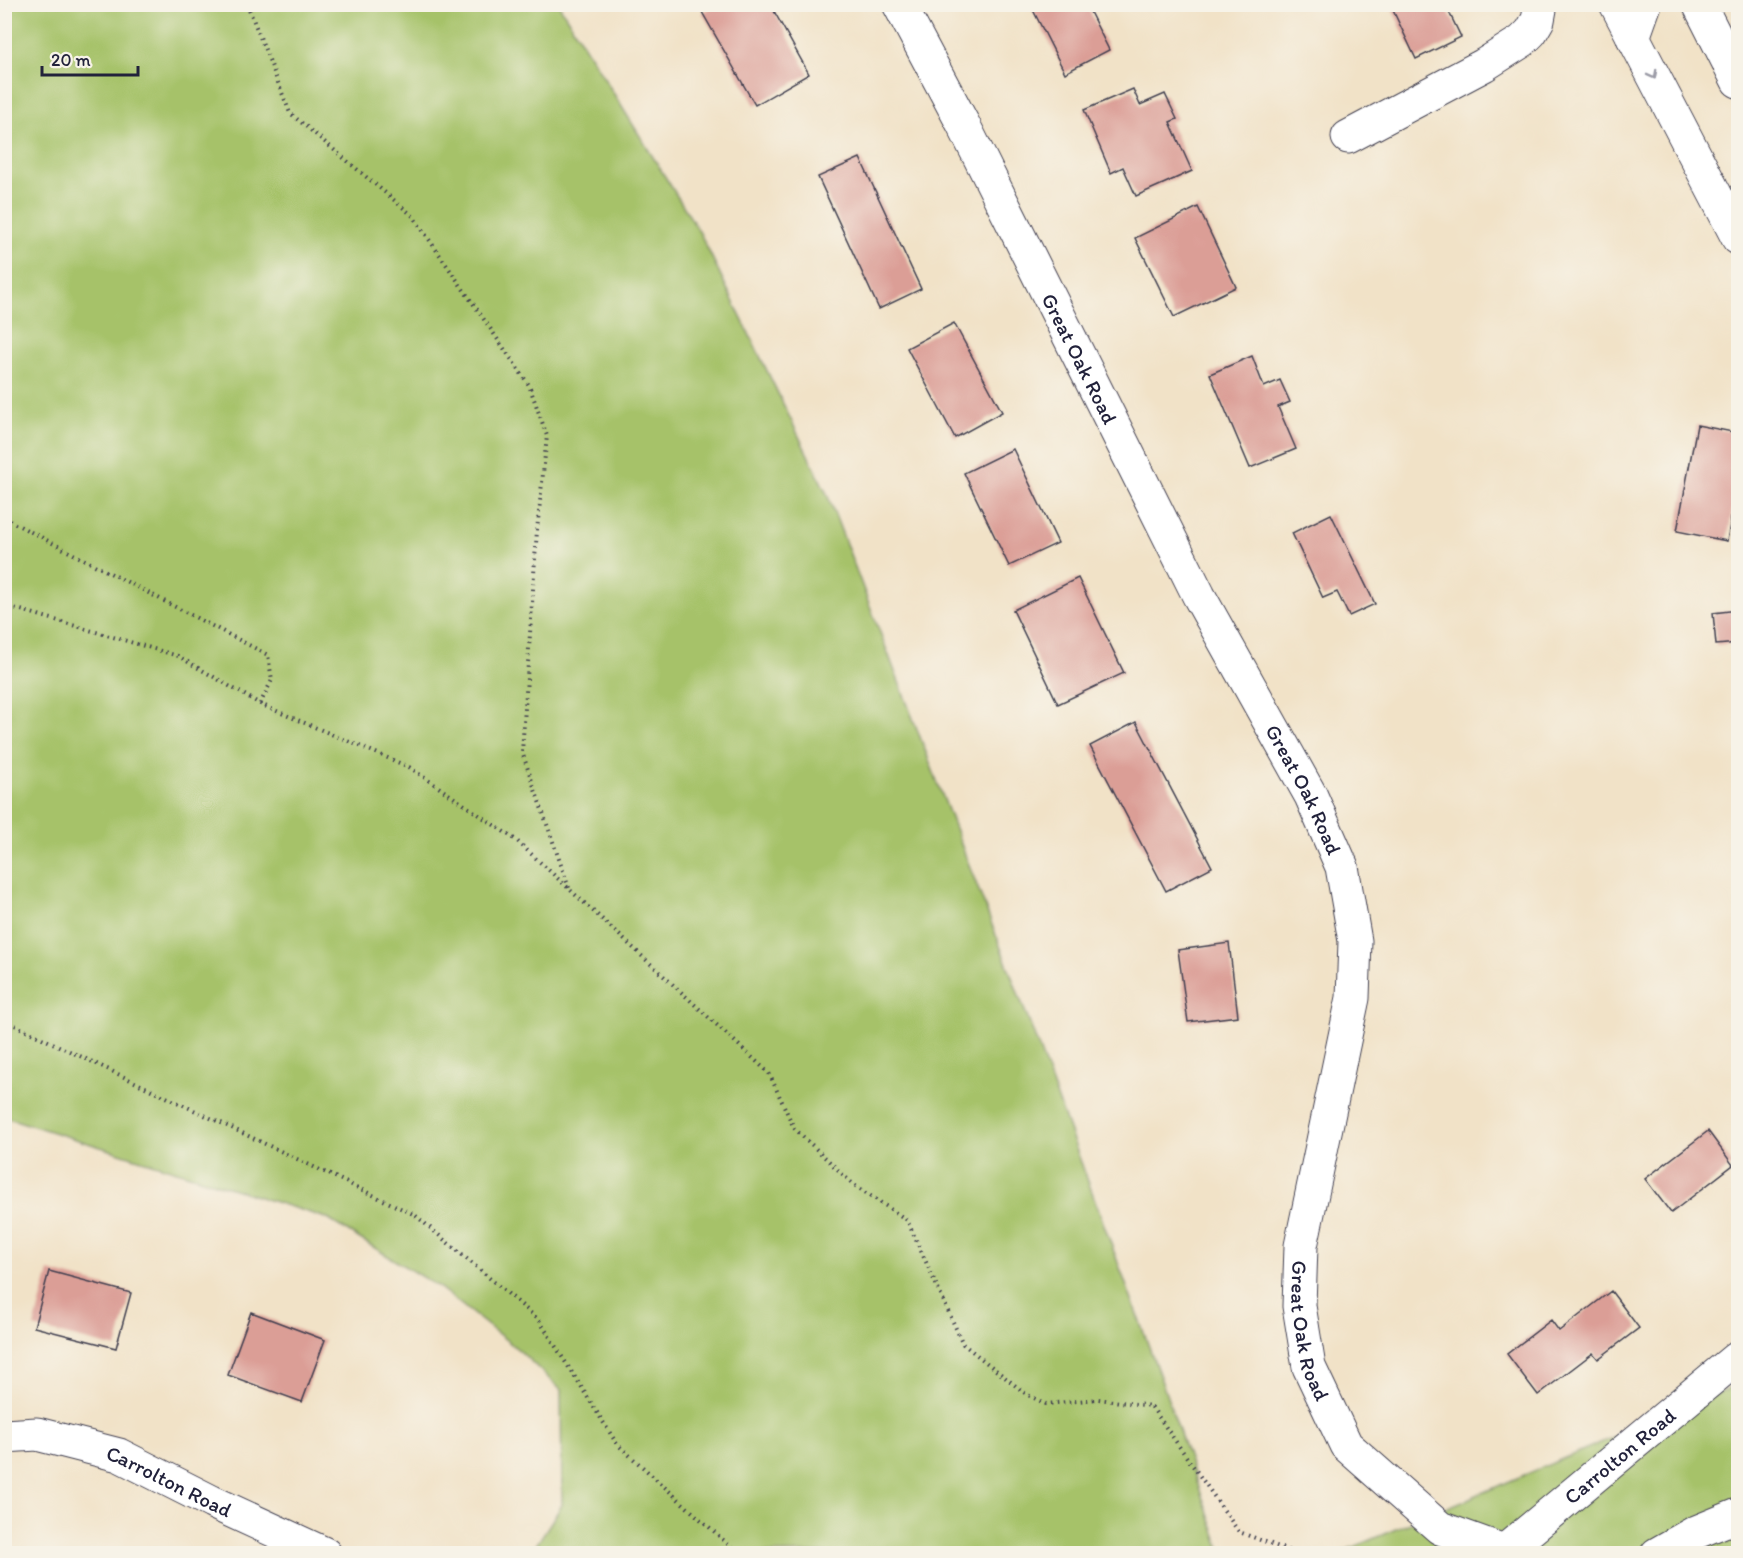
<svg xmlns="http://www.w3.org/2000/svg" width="1743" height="1558" font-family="Itim,sans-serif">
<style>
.green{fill:#a6c269;stroke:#647252;stroke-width:1.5}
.building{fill:#db9e96}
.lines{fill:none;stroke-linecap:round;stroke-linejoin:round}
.minor-casing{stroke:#413f50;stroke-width:35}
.major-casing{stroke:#413f50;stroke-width:35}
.path{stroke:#413f50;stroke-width:4;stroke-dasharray:1.5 4.5;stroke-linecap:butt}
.minor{stroke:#fff;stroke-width:33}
.major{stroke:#fff;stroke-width:33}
.oneway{stroke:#9c9ca7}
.labels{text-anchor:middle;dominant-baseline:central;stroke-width:4.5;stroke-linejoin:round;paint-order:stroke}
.street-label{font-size:21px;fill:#22223b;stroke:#f7f3e8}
</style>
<rect width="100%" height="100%" fill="#f7f3e8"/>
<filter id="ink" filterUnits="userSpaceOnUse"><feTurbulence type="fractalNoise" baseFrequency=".0167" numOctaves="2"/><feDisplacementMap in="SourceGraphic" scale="12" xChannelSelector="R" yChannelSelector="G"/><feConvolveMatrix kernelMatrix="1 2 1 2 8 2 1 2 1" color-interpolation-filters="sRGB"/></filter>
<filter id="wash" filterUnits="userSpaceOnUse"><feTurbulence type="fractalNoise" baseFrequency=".008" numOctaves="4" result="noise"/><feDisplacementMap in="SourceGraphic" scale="24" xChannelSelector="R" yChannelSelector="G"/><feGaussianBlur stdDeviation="1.35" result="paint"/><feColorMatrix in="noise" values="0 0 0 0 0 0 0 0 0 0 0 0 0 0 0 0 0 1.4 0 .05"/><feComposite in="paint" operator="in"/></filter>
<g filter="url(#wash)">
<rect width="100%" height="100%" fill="#f1e2c7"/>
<path class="green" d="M 5,4 L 559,5 L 700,233 L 827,494 L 1033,1032 L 1159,1374 L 1222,1553 L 531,1553 L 562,1505 L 561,1390 L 520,1351 L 440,1288 L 326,1218 L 5,1117 Z
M 1738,1385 L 1738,1553 L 1339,1553 Z"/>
<g id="blocks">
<path class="building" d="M 716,4 L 770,4 L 809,74 L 755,105 L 702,12 Z
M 1030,4 L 1086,4 L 1109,50 L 1065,73 Z
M 1390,4 L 1445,4 L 1461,37 L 1416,59 Z
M 1133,89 L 1140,105 L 1165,94 L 1177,119 L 1170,122 L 1192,171 L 1136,196 L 1123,167 L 1111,173 L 1084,110 Z
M 860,158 L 921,289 L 879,309 L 818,177 Z
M 1198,207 L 1236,287 L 1174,317 L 1135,238 Z
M 954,323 L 1002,412 L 955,438 L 907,348 Z
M 1252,356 L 1264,387 L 1280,380 L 1290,402 L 1278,407 L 1296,449 L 1250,468 L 1210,374 Z
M 1697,425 L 1738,433 L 1738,477 L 1727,541 L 1677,531 Z
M 1013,449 L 1058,543 L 1009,566 L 964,473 Z
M 1331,514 L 1375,604 L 1349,616 L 1337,592 L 1323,598 L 1292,533 Z
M 1078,578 L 1124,673 L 1058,704 L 1013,610 Z
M 1738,610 L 1738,643 L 1716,645 L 1713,613 Z
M 1136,722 L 1212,867 L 1166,891 L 1090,746 Z
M 1229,943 L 1238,1016 L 1188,1022 L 1178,950 Z
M 1708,1131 L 1733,1165 L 1671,1213 L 1645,1179 Z
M 49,1271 L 131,1293 L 116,1348 L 34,1327 Z
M 1611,1291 L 1639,1328 L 1598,1359 L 1593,1353 L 1538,1395 L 1507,1354 L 1551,1320 L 1559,1331 Z
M 251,1312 L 325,1340 L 302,1402 L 228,1375 Z"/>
</g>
</g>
<g filter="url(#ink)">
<use href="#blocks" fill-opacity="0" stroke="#413f50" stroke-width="1.5"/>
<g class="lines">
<g class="minor-casing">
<g id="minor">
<path id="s1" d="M 899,4 L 963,124 L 1199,596 L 1311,796 L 1342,867 L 1355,941 L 1353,998 L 1301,1246 L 1299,1306 L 1309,1367 L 1346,1445 L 1440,1528 L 1512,1554"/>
<path d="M 1616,4 L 1738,238"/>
<path d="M 1348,137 L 1484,65 L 1522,41 L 1531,32 L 1538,20 L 1541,4"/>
<path id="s2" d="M 4,1436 L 37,1434 L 119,1455 L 212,1502 L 325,1554"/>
<path id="s3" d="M 1501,1554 L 1738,1357"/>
<path d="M 1657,1554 L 1694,1533 L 1738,1515"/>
</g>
</g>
<g class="major-casing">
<path id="major" d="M 1699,4 L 1738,81
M 1633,38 L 1645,4"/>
</g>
<path class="path" d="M 247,4 L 290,113 L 413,216 L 529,385 L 547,436 L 537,530 L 522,752 L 569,888
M 4,518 L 268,655 L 272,680 L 260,704
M 4,605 L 178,656 L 260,704 L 409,767 L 516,840 L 769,1073 L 794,1128 L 854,1185 L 907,1220 L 963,1344 L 1026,1394 L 1046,1404 L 1098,1399 L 1151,1406 L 1239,1532 L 1298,1554
M 4,1020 L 415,1215 L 539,1320 L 617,1444 L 739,1554"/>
<use href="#minor" class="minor"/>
<use href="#major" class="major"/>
</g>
<defs><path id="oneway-chevron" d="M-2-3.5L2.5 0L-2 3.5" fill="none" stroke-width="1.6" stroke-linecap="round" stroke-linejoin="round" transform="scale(1.5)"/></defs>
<use class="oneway" href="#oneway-chevron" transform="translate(1653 75) rotate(62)"/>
</g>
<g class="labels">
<g class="street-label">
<text stroke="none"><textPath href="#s1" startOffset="398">Great Oak Road</textPath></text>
<text stroke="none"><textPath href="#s1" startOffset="884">Great Oak Road</textPath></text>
<text stroke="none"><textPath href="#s1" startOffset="1442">Great Oak Road</textPath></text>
<text stroke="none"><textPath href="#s3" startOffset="154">Carrolton Road</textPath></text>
<text stroke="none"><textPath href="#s2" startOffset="174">Carrolton Road</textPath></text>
</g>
</g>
<rect width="1743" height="1558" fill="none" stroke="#f7f3e8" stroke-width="24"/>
<path d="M42 66v9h96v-9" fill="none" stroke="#22223b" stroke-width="3"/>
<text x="51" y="66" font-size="18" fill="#22223b" stroke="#f7f3e8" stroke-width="4.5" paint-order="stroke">20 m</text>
</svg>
